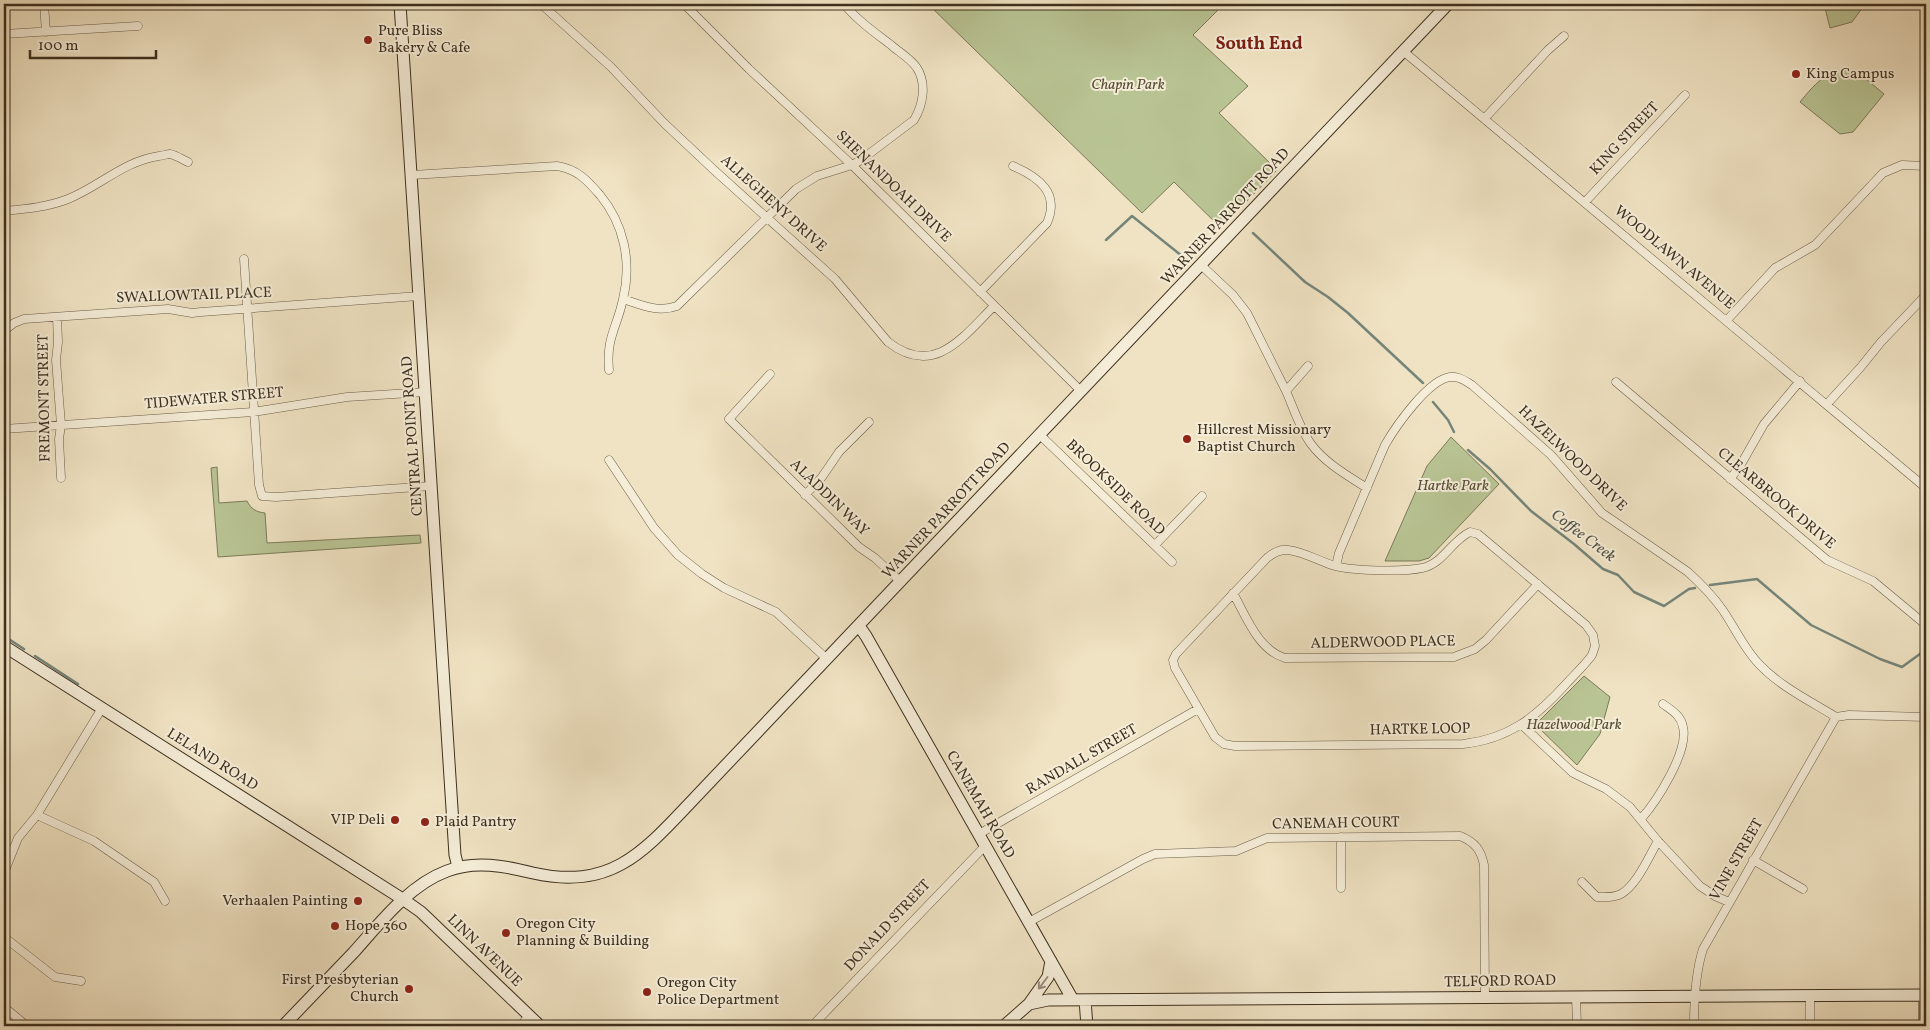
<svg xmlns="http://www.w3.org/2000/svg" width="1930" height="1030" font-family="Vollkorn,serif">
<style>
.green{fill:#b9c494;stroke:#7c7a5a}
.lines{fill:none;stroke-linecap:round;stroke-linejoin:round}
.stream{stroke:#75857a;stroke-width:2.5}
.street-casing{stroke:#6a5d48;stroke-width:9}
.secondary-casing{stroke:#3e301f;stroke-width:13}
.street{stroke:#f5edd8;stroke-width:8}
.secondary{stroke:#f5edd8;stroke-width:11}
.oneway{stroke:#9a8e7c}
.poi-dot{fill:#8f2418;stroke:#f5edd8;stroke-width:2}
.labels{text-anchor:middle;dominant-baseline:central;stroke-width:4;stroke-linejoin:round;paint-order:stroke}
.poi-label{font-size:15px;fill:#3e301f;stroke:#f5edd8;text-anchor:start}
.park-label{font-size:15px;font-style:italic;fill:#574e36;stroke:#f5edd8}
.street-label{font-size:15px;fill:#3e301f;stroke:#f5edd8}
.water-label{font-size:16px;font-style:italic;fill:#555445;stroke:#f5edd8}
.quarter-label{font-size:18px;font-weight:bold;fill:#7a1f14;stroke:#f5edd8}
</style>
<rect width="100%" height="100%" fill="#f0e3c3"/>
<filter id="stains"><feTurbulence type="fractalNoise" baseFrequency=".004" numOctaves="4"/><feColorMatrix values="0 0 0 0 .2 0 0 0 0 .09 0 0 0 0 .02 0 0 0 .5 -.17"/></filter>
<radialGradient id="worn" r=".72"><stop offset=".6" stop-color="#630" stop-opacity="0"/><stop offset="1" stop-color="#630" stop-opacity=".3"/></radialGradient>
<path class="green" d="M 928,4 L 1224,4 L 1193,35 L 1248,86 L 1219,113 L 1277,170 L 1221,228 L 1174,182 L 1142,213 Z
M 1824,4 L 1859,4 L 1863,7 L 1852,22 L 1830,28 Z
M 1849,70 L 1860,74 L 1884,94 L 1853,132 L 1840,134 L 1800,102 C 1814,85 1825,71 1849,70 Z
M 1451,437 L 1499,484 L 1429,558 L 1419,561 L 1385,561 L 1427,466 Z
M 217,467 L 219,503 L 247,501 C 251,509 256,512 265,513 L 267,543 L 420,535 L 421,543 L 218,557 L 211,468 Z
M 1584,676 L 1610,697 L 1600,734 L 1577,765 L 1537,726 L 1537,723 Z"/>
<g class="lines">
<path class="stream" d="M 1253,233 L 1305,282 L 1328,297 L 1348,313 L 1423,383
M 1106,240 L 1132,216 L 1187,260
M 1433,402 L 1448,420 L 1454,432
M 1468,450 L 1490,469 L 1531,511 L 1574,544 L 1603,569 L 1618,575 L 1634,592 L 1664,606 L 1689,589 L 1695,588
M 1710,585 L 1757,579 L 1811,625 L 1880,659 L 1902,667 L 1924,651 L 1926,653
M 4,636 L 24,649
M 35,656 L 78,684"/>
<g class="street-casing">
<path id="street" d="M 44,4 L 46,32
M 541,4 L 611,67 L 664,123 L 714,170 L 835,279 L 888,342 C 934,378 963,337 994,306
M 684,4 L 749,69 L 852,165 L 1081,391
M 4,34 L 138,26
M 1403,51 L 1926,488
M 1485,118 L 1548,50 L 1564,36
M 412,175 L 557,166 C 577,169 587,180 600,195 C 624,224 632,262 623,299 C 617,328 606,337 609,370
M 1585,202 L 1685,95
M 4,211 C 25,209 48,207 68,199 C 100,186 124,161 159,156 C 162,156 167,154 170,154 C 176,155 183,160 188,162
M 244,259 L 259,485 L 262,496 L 276,497 L 431,486
M 1201,265 L 1233,295 L 1247,313 L 1286,391
M 980,292 L 1047,223 C 1060,193 1039,177 1013,166
M 623,299 C 642,305 658,313 677,306 L 796,189 L 817,176 L 852,165 L 861,160 L 914,120 C 923,105 927,84 917,68 C 911,59 899,52 891,45 C 874,32 857,20 844,4
M 57,317 L 58,342 L 56,360 L 61,425 L 59,439 L 61,478
M 1727,320 L 1775,268 L 1815,245 L 1883,173 L 1902,165 L 1926,166
M 4,331 L 14,323 L 24,319 L 168,309 L 192,313 L 201,312 L 419,296
M 1308,366 L 1286,391 C 1294,409 1300,429 1311,444 C 1325,463 1348,476 1367,488
M 770,374 L 729,419 L 859,547 L 875,558 L 901,582
M 1616,382 L 1827,560 L 1873,581 L 1926,625
M 1827,404 L 1860,368 L 1881,342 L 1926,295
M 4,429 L 253,412 L 347,397 L 426,392
M 1040,435 L 1172,562
M 609,460 L 654,528 L 678,555 L 702,574 L 724,588 L 776,612 L 827,659
M 1730,479 L 1740,466 L 1764,424 L 1800,381
M 805,495 L 822,477 L 839,452 L 869,422
M 1470,532 L 1478,534 L 1586,625 L 1593,635 L 1595,646 L 1592,655 C 1585,665 1575,674 1566,684 C 1536,717 1509,739 1463,744 L 1235,746 L 1224,744 L 1215,737 L 1175,668 L 1173,660 L 1176,654 L 1267,558 C 1273,553 1279,549 1288,550 C 1304,552 1319,561 1335,566 C 1354,571 1403,572 1422,568 C 1443,564 1451,541 1470,532 Z
M 1155,545 L 1202,496
M 1336,566 L 1339,553 L 1385,445 C 1396,426 1428,380 1450,377 C 1459,376 1465,381 1472,385 L 1551,455 L 1602,513 L 1688,572 C 1700,583 1712,595 1722,609 C 1734,626 1743,647 1758,663 C 1779,686 1810,701 1836,717 L 1849,715 L 1926,717
M 1233,593 C 1246,616 1258,650 1285,658 L 1454,657 L 1475,649 L 1486,640 L 1538,584
M 1522,725 L 1573,773 L 1606,789 L 1630,807 L 1658,841 L 1700,886 L 1715,896 L 1729,902
M 37,815 L 94,841 L 154,882 L 165,901
M 1641,819 C 1657,801 1689,751 1683,727 C 1681,715 1671,710 1663,704
M 979,834 L 1198,709
M 1341,837 L 1341,888
M 1753,860 L 1803,889
M 4,873 L 18,838 L 37,815 L 102,708
M 1582,882 L 1597,897 C 1605,897 1614,898 1621,894 C 1637,885 1649,856 1658,841
M 1029,922 L 1143,859 L 1155,854 L 1236,851 L 1267,838 L 1460,836 C 1475,842 1481,850 1484,865 L 1485,998
M 4,937 L 55,977 L 81,981
M 1810,995 L 1810,1026
M 1576,996 L 1577,1026
M 4,1007 L 27,1026
M 520,1026 L 529,1016
M 812,1026 L 986,845
M 1694,1026 C 1694,1003 1696,971 1703,949 L 1836,717"/>
</g>
<g class="secondary-casing">
<path id="secondary" d="M 400,4 L 455,855 L 458,867
M 859,626 L 866,636 L 1073,1000
M 4,646 L 404,900 L 421,912 L 540,1026
M 1085,1000 L 1087,1026
M 1029,1004 L 1048,977 L 1051,961
M 283,1026 C 306,1002 330,977 354,952 C 380,923 409,885 447,871 C 475,860 505,866 533,873 C 609,890 641,855 689,804 L 1448,4
M 1004,1026 L 1029,1004 L 1048,1000 L 1926,995
M 1925,1026 L 1925,1002 L 1926,998"/>
</g>
<use href="#street" class="street"/>
<use href="#secondary" class="secondary"/>
</g>
<defs><path id="oneway-shaft" d="M-6 0H5M1.5-3L5.5 0L1.5 3" fill="none" stroke-width="1.6" stroke-linecap="round" stroke-linejoin="round" transform="scale(1.25)"/></defs>
<use class="oneway" href="#oneway-shaft" transform="translate(1043 983) rotate(127)"/>
<g class="poi-dot">
<circle cx="368" cy="40" r="5"/>
<circle cx="1796" cy="74" r="5"/>
<circle cx="1187" cy="439" r="5"/>
<circle cx="395" cy="820" r="5"/>
<circle cx="425" cy="822" r="5"/>
<circle cx="358" cy="901" r="5"/>
<circle cx="335" cy="926" r="5"/>
<circle cx="506" cy="933" r="5"/>
<circle cx="409" cy="989" r="5"/>
<circle cx="647" cy="992" r="5"/>
</g>
<g class="labels">
<g class="poi-label">
<text x="378" y="31">Pure Bliss<tspan x="378" dy="17">Bakery &amp; Cafe</tspan></text>
<text x="1806" y="74">King Campus</text>
<text x="1197" y="430">Hillcrest Missionary<tspan x="1197" dy="17">Baptist Church</tspan></text>
<text x="385" y="820" text-anchor="end">VIP Deli</text>
<text x="435" y="822">Plaid Pantry</text>
<text x="348" y="901" text-anchor="end">Verhaalen Painting</text>
<text x="516" y="924">Oregon City<tspan x="516" dy="17">Planning &amp; Building</tspan></text>
<text x="345" y="926">Hope 360</text>
<text x="399" y="980" text-anchor="end">First Presbyterian<tspan x="399" dy="17">Church</tspan></text>
<text x="657" y="983">Oregon City<tspan x="657" dy="17">Police Department</tspan></text>
</g>
<g class="park-label">
<text x="1128" y="85">Chapin Park</text>
<text x="1453" y="486">Hartke Park</text>
<text x="1574" y="725">Hazelwood Park</text>
</g>
<g class="street-label">
<text transform="translate(1625 139) rotate(-47)">KING STREET</text>
<text transform="translate(893 187) rotate(44)">SHENANDOAH DRIVE</text>
<text transform="translate(773 204) rotate(42)">ALLEGHENY DRIVE</text>
<text transform="translate(1226 217) rotate(-47)">WARNER PARROTT ROAD</text>
<text transform="translate(1674 258) rotate(40)">WOODLAWN AVENUE</text>
<text transform="translate(194 296) rotate(-2)">SWALLOWTAIL PLACE</text>
<text transform="translate(45 398) rotate(-91)">FREMONT STREET</text>
<text transform="translate(214 399) rotate(-5)">TIDEWATER STREET</text>
<text transform="translate(413 436) rotate(-94)">CENTRAL POINT ROAD</text>
<text transform="translate(1572 459) rotate(44)">HAZELWOOD DRIVE</text>
<text transform="translate(1115 488) rotate(44)">BROOKSIDE ROAD</text>
<text transform="translate(829 498) rotate(44)">ALADDIN WAY</text>
<text transform="translate(1776 499) rotate(40)">CLEARBROOK DRIVE</text>
<text transform="translate(947 511) rotate(-47)">WARNER PARROTT ROAD</text>
<text transform="translate(1383 643) rotate(-1)">ALDERWOOD PLACE</text>
<text transform="translate(1420 730) rotate(-1)">HARTKE LOOP</text>
<text transform="translate(212 760) rotate(32)">LELAND ROAD</text>
<text transform="translate(1082 760) rotate(-30)">RANDALL STREET</text>
<text transform="translate(980 805) rotate(60)">CANEMAH ROAD</text>
<text transform="translate(1336 824) rotate(-1)">CANEMAH COURT</text>
<text transform="translate(1737 860) rotate(-60)">VINE STREET</text>
<text transform="translate(888 926) rotate(-47)">DONALD STREET</text>
<text transform="translate(484 951) rotate(44)">LINN AVENUE</text>
<text transform="translate(1500 982) rotate(-1)">TELFORD ROAD</text>
</g>
<g class="water-label">
<text transform="translate(1583 536) rotate(37)">Coffee Creek</text>
</g>
<g class="quarter-label">
<text x="1259" y="44">South End</text>
</g>
</g>
<rect width="1930" height="1030" fill="none" stroke="#f0e3c3" stroke-width="20"/>
<rect x="5" y="5" width="1920" height="1020" fill="none" stroke="#3e301f" stroke-width="2.5"/>
<rect x="10" y="10" width="1910" height="1010" fill="none" stroke="#3e301f"/>
<path d="M30 50v8h126v-8" fill="none" stroke="#3e301f" stroke-width="2.5"/>
<text x="38" y="50" font-size="15" fill="#3e301f" stroke="#f5edd8" stroke-width="4" paint-order="stroke">100 m</text>
<rect width="100%" height="100%" filter="url(#stains)"/>
<rect width="100%" height="100%" fill="url(#worn)"/>
</svg>
